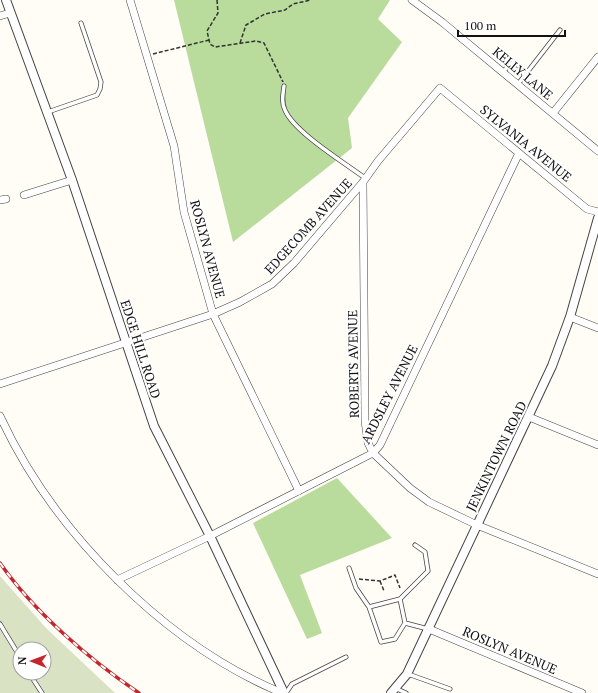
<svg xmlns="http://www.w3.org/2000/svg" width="598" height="693" font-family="'PT Serif',serif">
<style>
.forest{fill:#b9dc9c}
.cemetery{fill:#d9e3c4;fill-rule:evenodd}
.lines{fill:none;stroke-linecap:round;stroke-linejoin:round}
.service-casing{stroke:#444;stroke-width:5}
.minor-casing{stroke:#444;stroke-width:8}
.tertiary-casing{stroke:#444;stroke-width:10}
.path{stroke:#333;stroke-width:1.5;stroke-dasharray:4 2;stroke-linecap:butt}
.service{stroke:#fff;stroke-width:3.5}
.minor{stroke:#fff;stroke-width:7}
.tertiary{stroke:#fff;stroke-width:8}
.rail-casing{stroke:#c4262e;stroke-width:3.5}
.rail{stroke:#fff;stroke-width:2;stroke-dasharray:6;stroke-linecap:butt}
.labels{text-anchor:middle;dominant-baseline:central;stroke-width:4;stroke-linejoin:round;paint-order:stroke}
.street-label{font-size:13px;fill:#111;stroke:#fff}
</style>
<rect width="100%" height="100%" fill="#fffdf5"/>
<path class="forest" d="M 174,0 L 390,0 L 378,19 L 402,42 L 348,118 L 352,148 L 233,242 Z
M 337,478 L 392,538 L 300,575 L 322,633 L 307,639 L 253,523 Z"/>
<path class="cemetery" d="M 0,576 L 46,628 L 115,693 L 0,693 ZM 20,649 L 44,649 L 44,673 L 20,673 Z"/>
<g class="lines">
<g class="service-casing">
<path id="service" d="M 503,72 L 509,65 L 514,62 L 521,68 L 524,75
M 518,84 L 560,30
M 284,86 C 283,94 281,102 285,110 C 294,132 345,163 365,178
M 48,112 L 97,95 L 100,89 L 101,82 L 81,23
M 415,545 L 425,552 L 428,571 L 400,599 L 405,623 L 428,629
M 349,568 L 356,588 L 369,607 L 400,599
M 369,607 L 381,642 L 395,639 L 405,623
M 0,624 L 20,657
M 29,673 L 42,693
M 408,674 L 450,689
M 395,688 L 406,693
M 286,693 L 292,684 L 346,657"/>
</g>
<g class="minor-casing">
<path id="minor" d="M 130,0 L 174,146 L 184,212 L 213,314 L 299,491
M 412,0 L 442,22 L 598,151
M 0,16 L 10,13
M 553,113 L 598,57
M 363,182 L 365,421 L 368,443 L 373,453 L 410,488 L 429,502 L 477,525 L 598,574
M 24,195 L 72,180
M 0,200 L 6,199
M 570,317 L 598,328
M 0,384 L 213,314 L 240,302 L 272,284 L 294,263 L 363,182 L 378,161 L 440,88 L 587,209 L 598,212
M 0,416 C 53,531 164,644 282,693
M 529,417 L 598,445
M 117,580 L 210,536 L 373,453 L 380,445 L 390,424 L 519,153
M 429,629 L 582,693"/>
</g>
<g class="tertiary-casing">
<path id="tertiary" d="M 6,0 L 72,180 L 154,426 L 210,536 L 284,693
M 391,693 L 407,674 L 552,366 L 570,317 L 598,218"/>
</g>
<path class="path" d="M 217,0 L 218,13 L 207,31 L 210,44 L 215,47 L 256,41 L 264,43 L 283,82
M 240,43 L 246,25 L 265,14 L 285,10 L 293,4 L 311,0
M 153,54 L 209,40
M 359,579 L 380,581 L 395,575 L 400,588
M 380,581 L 384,591"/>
<use href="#service" class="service"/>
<use href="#minor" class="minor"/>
<use href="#tertiary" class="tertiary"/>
<g class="rail-casing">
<path id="rail" d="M 0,563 C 34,612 90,660 139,693"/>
</g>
<use href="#rail" class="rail"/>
</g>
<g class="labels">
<g class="street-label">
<text transform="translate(523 73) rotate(40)">KELLY LANE</text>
<text transform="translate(526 143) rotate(39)">SYLVANIA AVENUE</text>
<text transform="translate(308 226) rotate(-48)">EDGECOMB AVENUE</text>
<text transform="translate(208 249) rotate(75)">ROSLYN AVENUE</text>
<text transform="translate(141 349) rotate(72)">EDGE HILL ROAD</text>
<text transform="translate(353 364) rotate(-91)">ROBERTS AVENUE</text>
<text transform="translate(389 394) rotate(-63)">ARDSLEY AVENUE</text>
<text transform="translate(496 456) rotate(-64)">JENKINTOWN ROAD</text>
<text transform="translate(510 650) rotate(23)">ROSLYN AVENUE</text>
</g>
</g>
<g transform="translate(32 661) rotate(271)"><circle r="19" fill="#ffffff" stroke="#a0a0a0"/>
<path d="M0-3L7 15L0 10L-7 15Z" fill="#c4262e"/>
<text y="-6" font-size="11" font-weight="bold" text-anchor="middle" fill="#111111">N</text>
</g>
<path d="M458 30v6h107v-6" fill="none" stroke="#111111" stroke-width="2"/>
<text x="464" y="30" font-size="12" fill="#111111" stroke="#ffffff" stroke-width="3" paint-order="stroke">100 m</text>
</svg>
